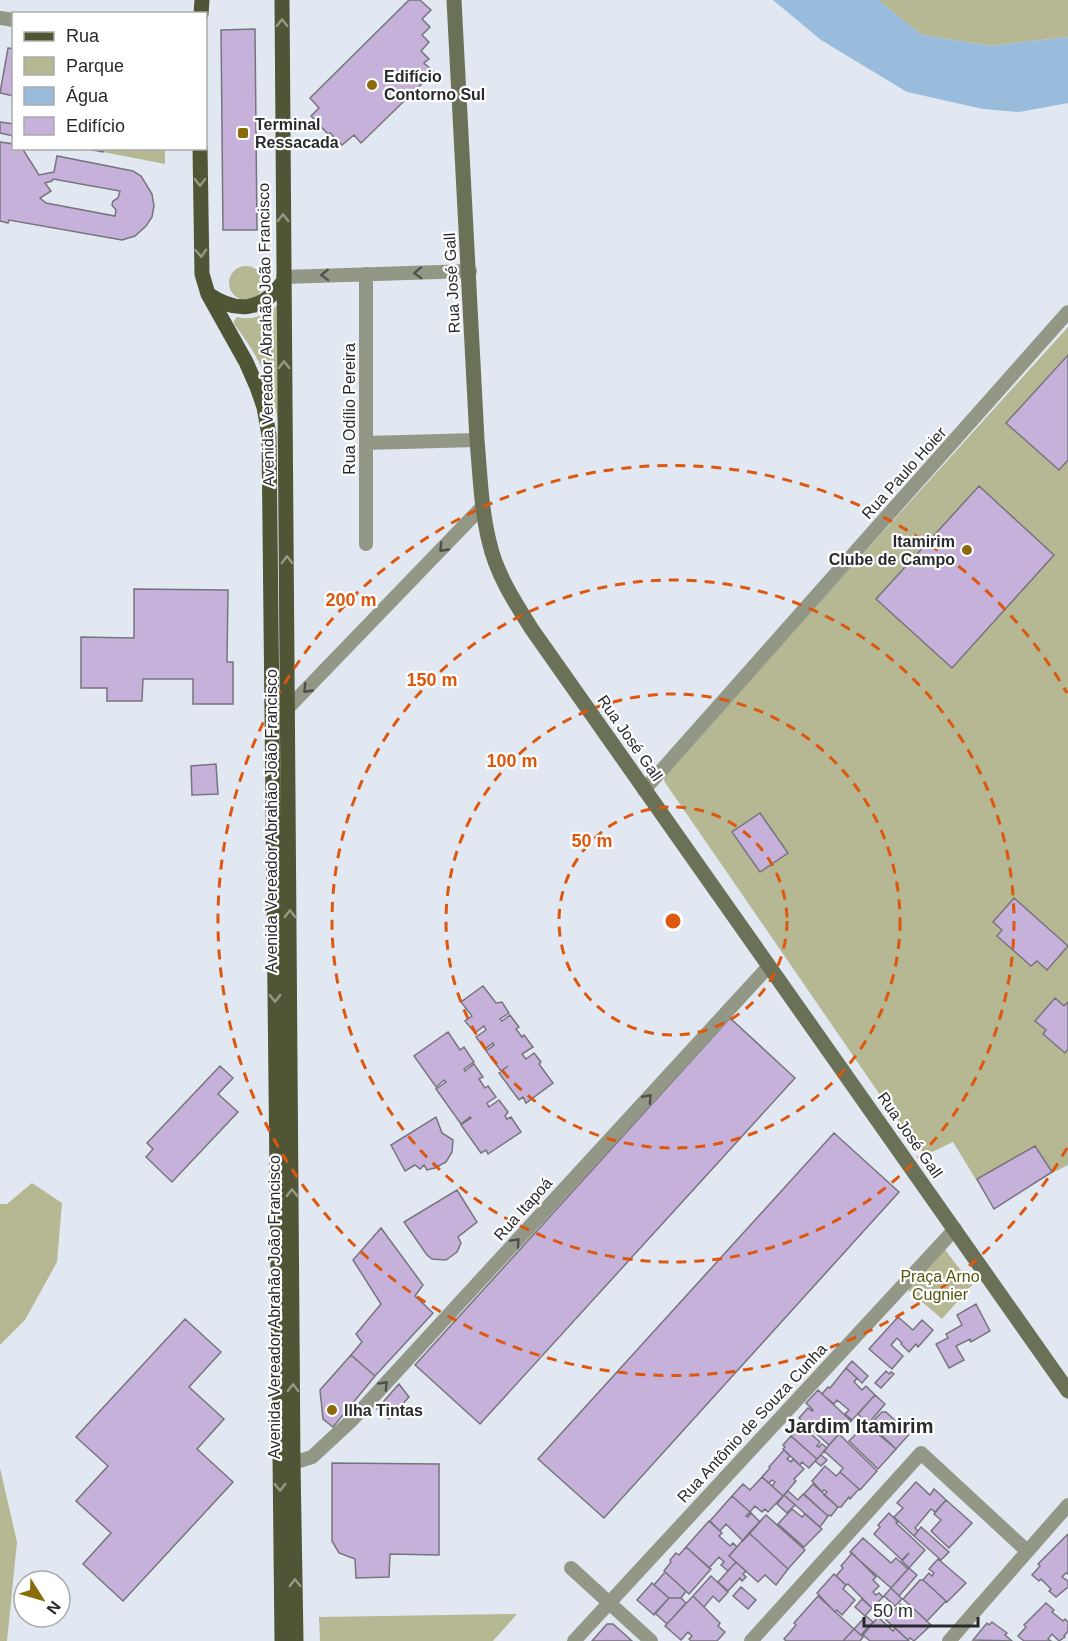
<svg xmlns="http://www.w3.org/2000/svg" width="1068" height="1641" font-family="Arial,sans-serif">
<style>
.green{fill:#b5b893}
.water{fill:#99bcdc}
.building{fill:#c5b1d9;stroke:#78747d;stroke-width:1.5;fill-rule:evenodd}
.lines{fill:none;stroke-linecap:round;stroke-linejoin:round}
.minor{stroke:#939785;stroke-width:14}
.secondary{stroke:#6b7156;stroke-width:15}
.primary{stroke:#4f5535;stroke-width:15}
.oneway{stroke:#959986}
.oneway2{stroke:#4d504c}
.ring{fill:none;stroke:#de570e;stroke-width:3;stroke-dasharray:10 8}
.poi-dot{fill:#8a6a09;stroke:#fff;stroke-width:2}
.labels{text-anchor:middle;dominant-baseline:central;stroke-width:4.5;stroke-linejoin:round;paint-order:stroke}
.poi-label{font-size:16px;font-weight:bold;fill:#282a2e;stroke:#fff;text-anchor:start}
.street-label{font-size:16px;fill:#282a2e;stroke:#fff}
.park-label{font-size:16px;fill:#54560e;stroke:#fff}
.quarter-label{font-size:20px;font-weight:bold;fill:#282a2e;stroke:#fff}
.centre{fill:#de570e;stroke:#fff;stroke-width:3}
.ring-label{font-size:18px;text-anchor:middle;font-weight:bold;fill:#de570e;stroke:#fff;stroke-width:4.5;stroke-linejoin:round;paint-order:stroke}
</style>
<rect width="100%" height="100%" fill="#e1e8f2"/>
<path class="green" d="M 878,0 L 1068,0 L 1068,37 L 991,46 L 922,35 Z
M 104,149 L 165,149 L 165,164 L 103,152 Z
M229 283a17 17 0 1 1 34 0a17 17 0 1 1-34 0Z
M 279,304 L 279,429 C 274,386 260,358 234,324 L 234,321 L 237,317 C 253,321 266,315 279,304 Z
M 1068,327 L 1068,1165 L 1052,1173 L 994,1209 L 953,1142 L 930,1153 L 918,1150 L 664,781 L 665,773 Z
M 32,1183 L 62,1203 L 57,1262 L 25,1320 L 0,1345 L 0,1204 L 7,1204 Z
M 943,1247 L 972,1285 L 942,1319 L 906,1288 Z
M 0,1468 L 17,1542 L 7,1641 L 0,1641 Z
M 517,1614 L 493,1641 L 320,1641 L 319,1617 Z"/>
<path class="water" d="M 773,0 L 878,0 L 922,35 L 991,46 L 1068,37 L 1068,103 L 1019,112 L 983,109 L 907,92 L 821,40 Z"/>
<path class="building" d="M 409,0 L 420,0 L 431,10 L 422,19 L 430,27 L 422,35 L 429,42 L 421,51 L 429,59 L 424,63 L 434,72 L 361,143 L 354,135 L 342,145 L 330,133 L 328,134 L 311,116 L 319,108 L 310,98 Z
M 255,29 L 257,230 L 223,230 L 221,30 Z
M 8,48 L 14,49 L 14,96 L 0,93 Z
M 0,122 L 14,124 L 14,136 L 0,133 Z
M 0,142 L 14,144 L 14,148 L 22,148 L 39,175 L 54,172 L 57,156 L 133,171 L 141,176 L 152,194 L 154,206 L 152,217 L 146,226 L 135,236 L 122,240 L 9,220 L 8,223 L 0,221 ZM 53,179 L 120,191 L 118,198 L 113,201 L 112,205 L 116,210 L 115,216 L 46,203 L 40,198 L 51,191 L 45,183 L 52,181 Z
M 81,148 L 104,148 L 103,152 Z
M 1068,355 L 1068,460 L 1059,470 L 1006,423 Z
M 979,486 L 1054,555 L 952,668 L 876,599 Z
M 134,589 L 228,590 L 227,662 L 233,662 L 233,704 L 193,704 L 193,679 L 143,679 L 142,701 L 107,701 L 107,688 L 81,688 L 81,637 L 134,638 Z
M 216,764 L 218,794 L 192,795 L 191,766 Z
M 760,813 L 788,853 L 760,872 L 732,832 Z
M 1014,898 L 1068,946 L 1047,970 L 1037,961 L 1031,966 L 997,936 L 1002,930 L 993,922 Z
M 483,986 L 496,1003 L 502,1002 L 509,1013 L 500,1019 L 502,1021 L 510,1015 L 519,1027 L 516,1029 L 522,1037 L 524,1035 L 533,1047 L 522,1054 L 526,1059 L 534,1053 L 541,1062 L 539,1064 L 553,1083 L 526,1103 L 523,1097 L 519,1100 L 499,1073 L 508,1066 L 501,1071 L 486,1051 L 494,1045 L 493,1043 L 485,1049 L 476,1037 L 486,1030 L 484,1026 L 475,1033 L 465,1021 L 472,1016 L 461,1002 Z
M 1055,998 L 1064,1006 L 1068,1002 L 1068,1049 L 1065,1053 L 1043,1034 L 1046,1030 L 1035,1021 Z
M 730,1018 L 795,1078 L 480,1424 L 415,1365 Z
M 448,1032 L 460,1050 L 464,1047 L 474,1062 L 464,1069 L 465,1071 L 474,1064 L 483,1077 L 479,1079 L 485,1088 L 488,1086 L 496,1097 L 487,1103 L 489,1107 L 499,1100 L 508,1112 L 505,1116 L 507,1119 L 511,1117 L 521,1132 L 488,1154 L 486,1150 L 481,1153 L 461,1125 L 471,1118 L 470,1117 L 461,1124 L 436,1089 L 446,1082 L 444,1080 L 436,1087 L 414,1056 Z
M 220,1066 L 233,1078 L 218,1094 L 238,1112 L 172,1182 L 146,1157 L 153,1149 L 147,1143 Z
M 436,1117 L 442,1133 L 453,1140 L 452,1152 L 446,1162 L 435,1168 L 427,1170 L 424,1165 L 420,1169 L 415,1165 L 405,1171 L 391,1145 Z
M 834,1133 L 899,1192 L 604,1518 L 538,1459 Z
M 1035,1146 L 1052,1172 L 994,1209 L 977,1179 Z
M 457,1190 L 477,1222 L 458,1237 L 461,1243 L 457,1252 L 446,1260 L 432,1259 L 427,1255 L 404,1222 Z
M 381,1228 L 423,1285 L 415,1296 L 433,1313 L 375,1376 L 351,1355 L 362,1342 L 356,1334 L 381,1304 L 353,1260 Z
M 976,1304 L 990,1331 L 971,1342 L 970,1339 L 956,1346 L 964,1360 L 949,1368 L 936,1344 L 948,1338 L 946,1334 L 962,1325 L 957,1315 Z
M 898,1317 L 913,1330 L 922,1320 L 933,1330 L 918,1347 L 916,1344 L 909,1352 L 901,1344 L 902,1343 L 897,1338 L 891,1345 L 903,1356 L 892,1369 L 869,1349 Z
M 185,1319 L 221,1352 L 189,1387 L 224,1419 L 197,1449 L 233,1482 L 123,1601 L 83,1564 L 111,1533 L 76,1501 L 108,1466 L 76,1437 Z
M 351,1355 L 375,1376 L 333,1427 L 323,1419 L 320,1390 Z
M 852,1361 L 868,1376 L 862,1383 L 846,1368 Z
M 846,1368 L 857,1378 L 854,1382 L 862,1390 L 866,1386 L 875,1395 L 852,1420 L 845,1414 L 849,1410 L 837,1400 L 834,1404 L 822,1394 L 828,1387 L 830,1388 Z
M 886,1371 L 889,1374 L 891,1372 L 894,1374 L 881,1388 L 875,1383 Z
M 399,1384 L 409,1397 L 389,1419 L 377,1409 Z
M 818,1390 L 851,1421 L 829,1445 L 799,1418 L 808,1408 L 812,1411 L 813,1410 L 806,1403 Z
M 875,1395 L 885,1404 L 868,1424 L 858,1414 Z
M 882,1412 L 886,1412 L 901,1426 L 905,1422 L 913,1430 L 896,1449 L 870,1424 Z
M 866,1424 L 896,1449 L 878,1469 L 849,1441 Z
M 803,1427 L 820,1442 L 817,1446 L 819,1447 L 822,1444 L 827,1448 L 817,1459 L 791,1436 Z
M 839,1434 L 877,1471 L 860,1490 L 840,1472 L 843,1468 L 824,1451 Z
M 791,1436 L 817,1459 L 809,1468 L 802,1462 L 800,1465 L 783,1449 L 785,1447 L 783,1445 Z
M 784,1450 L 790,1456 L 787,1459 L 791,1462 L 793,1459 L 804,1469 L 794,1479 L 796,1481 L 783,1496 L 772,1486 L 775,1482 L 772,1480 L 769,1483 L 762,1477 L 770,1468 L 769,1467 Z
M 821,1455 L 827,1460 L 821,1466 L 815,1461 Z
M 332,1463 L 439,1464 L 439,1555 L 390,1554 L 389,1577 L 356,1578 L 355,1559 L 339,1553 L 332,1541 Z
M 825,1466 L 836,1476 L 840,1472 L 859,1489 L 850,1499 L 849,1497 L 841,1507 L 838,1507 L 824,1495 L 827,1492 L 824,1490 L 822,1492 L 812,1481 Z
M 762,1477 L 783,1496 L 768,1512 L 765,1509 L 762,1512 L 755,1506 L 750,1512 L 732,1496 L 743,1484 L 750,1490 Z
M 916,1482 L 930,1495 L 934,1489 L 946,1500 L 935,1512 L 931,1509 L 915,1528 L 918,1531 L 914,1536 L 894,1517 L 903,1508 L 897,1503 Z
M 813,1484 L 838,1507 L 831,1516 L 829,1515 L 828,1516 L 804,1494 Z
M 788,1491 L 798,1500 L 803,1494 L 828,1516 L 820,1527 L 784,1495 Z
M 784,1495 L 795,1505 L 787,1513 L 777,1504 Z
M 732,1496 L 750,1512 L 746,1516 L 748,1517 L 751,1513 L 760,1522 L 743,1541 L 726,1524 L 720,1531 L 710,1521 Z
M 946,1500 L 972,1523 L 949,1548 L 931,1531 L 941,1520 L 934,1514 Z
M 792,1509 L 802,1517 L 805,1514 L 822,1529 L 804,1547 L 778,1524 Z
M 889,1513 L 898,1522 L 896,1523 L 925,1550 L 909,1568 L 902,1561 L 909,1553 L 902,1560 L 874,1534 L 880,1527 L 878,1525 Z
M 766,1515 L 805,1550 L 788,1569 L 749,1533 Z
M 709,1521 L 722,1533 L 719,1536 L 730,1546 L 733,1543 L 737,1547 L 729,1556 L 736,1562 L 728,1571 L 721,1565 L 724,1562 L 719,1557 L 709,1568 L 686,1547 Z
M 921,1527 L 949,1552 L 941,1560 L 914,1536 Z
M 749,1533 L 788,1569 L 776,1585 L 765,1575 L 758,1582 L 729,1556 Z
M 1068,1534 L 1068,1574 L 1066,1573 L 1062,1577 L 1068,1581 L 1068,1587 L 1056,1597 L 1049,1591 L 1051,1589 L 1041,1579 L 1039,1581 L 1032,1575 L 1040,1566 L 1038,1564 Z
M 863,1538 L 891,1563 L 896,1558 L 908,1569 L 891,1588 L 850,1552 Z
M 686,1547 L 711,1569 L 689,1594 L 664,1571 L 671,1562 L 670,1560 L 676,1553 L 679,1555 Z
M 852,1553 L 876,1577 L 873,1580 L 879,1586 L 873,1592 L 876,1595 L 879,1593 L 883,1597 L 872,1608 L 848,1584 L 846,1585 L 836,1576 L 843,1568 L 841,1566 Z
M 938,1559 L 966,1583 L 947,1602 L 923,1580 L 929,1573 L 932,1576 L 934,1573 L 929,1569 Z
M 736,1562 L 746,1571 L 743,1574 L 746,1577 L 742,1581 L 740,1578 L 728,1591 L 718,1582 Z
M 909,1568 L 917,1575 L 899,1596 L 891,1588 Z
M 665,1572 L 686,1591 L 681,1598 L 669,1598 L 654,1585 Z
M 834,1574 L 846,1585 L 843,1589 L 855,1600 L 842,1615 L 837,1610 L 835,1612 L 817,1593 Z
M 711,1576 L 728,1592 L 719,1602 L 713,1596 L 704,1607 L 693,1596 Z
M 920,1580 L 923,1580 L 946,1601 L 927,1621 L 903,1599 Z
M 652,1583 L 669,1598 L 654,1615 L 637,1600 Z
M 741,1587 L 756,1600 L 748,1609 L 733,1596 Z
M 891,1588 L 902,1599 L 895,1606 L 884,1596 Z
M 693,1596 L 720,1623 L 718,1626 L 725,1632 L 717,1641 L 691,1641 L 689,1639 L 692,1636 L 688,1632 L 681,1640 L 665,1626 Z
M 818,1596 L 854,1629 L 843,1641 L 786,1641 L 784,1639 L 796,1625 L 794,1623 Z
M 669,1598 L 681,1598 L 686,1603 L 667,1624 L 655,1613 Z
M 862,1599 L 872,1608 L 865,1616 L 855,1607 Z
M 1046,1603 L 1054,1610 L 1052,1612 L 1063,1621 L 1065,1619 L 1068,1622 L 1068,1631 L 1064,1636 L 1065,1637 L 1059,1641 L 1052,1634 L 1048,1639 L 1051,1641 L 1024,1641 L 1018,1636 L 1026,1627 L 1024,1625 Z
M 900,1604 L 910,1613 L 914,1609 L 931,1625 L 914,1641 L 910,1638 L 908,1640 L 886,1620 Z
M 866,1616 L 873,1622 L 861,1635 L 854,1629 Z
M 878,1617 L 893,1631 L 895,1628 L 909,1641 L 870,1641 L 863,1635 Z
M 992,1622 L 1007,1633 L 1005,1635 L 1012,1641 L 973,1640 L 987,1623 L 989,1625 Z
M 607,1624 L 613,1624 L 632,1641 L 592,1641 Z
M 854,1629 L 863,1637 L 860,1641 L 843,1641 Z"/>
<g class="lines">
<path class="minor" d="M 0,18 L 14,20
M 366,274 L 366,544
M 283,277 L 470,271
M 366,443 L 477,440
M 288,708 L 483,506
M 644,790 L 1068,312
M 293,1463 L 312,1457 L 352,1420 L 769,966
M 571,1568 L 651,1641
M 574,1641 L 955,1229
M 751,1641 L 921,1453 L 1026,1550
M 949,1641 L 1068,1505"/>
<path class="secondary" d="M 454,0 L 477,440 C 480,474 481,508 489,541 C 496,573 514,601 531,628 L 1068,1391"/>
<path class="primary" d="M 282,0 L 293,1463 L 296,1641
M 201,14 L 202,0
M 200,148 L 202,274 L 208,294 L 246,362 L 257,387 L 264,407 L 269,435 L 282,1641
M 208,294 C 237,314 262,311 283,282"/>
</g>
<defs><path id="oneway-chevron" d="M-2-3.5L2.5 0L-2 3.5" fill="none" stroke-width="1.6" stroke-linecap="round" stroke-linejoin="round" transform="scale(1.5)"/></defs>
<g class="oneway">
<use href="#oneway-chevron" transform="translate(282 23) rotate(-90)"/>
<use href="#oneway-chevron" transform="translate(200 182) rotate(90)"/>
<use href="#oneway-chevron" transform="translate(283 218) rotate(-90)"/>
<use href="#oneway-chevron" transform="translate(201 253) rotate(88)"/>
<use href="#oneway-chevron" transform="translate(284 365) rotate(-91)"/>
<use href="#oneway-chevron" transform="translate(287 560) rotate(-91)"/>
<use href="#oneway-chevron" transform="translate(290 914) rotate(-90)"/>
<use href="#oneway-chevron" transform="translate(275 998) rotate(89)"/>
<use href="#oneway-chevron" transform="translate(292 1193) rotate(-90)"/>
<use href="#oneway-chevron" transform="translate(293 1388) rotate(-90)"/>
<use href="#oneway-chevron" transform="translate(280 1487) rotate(89)"/>
<use href="#oneway-chevron" transform="translate(295 1583) rotate(-91)"/>
</g>
<g class="oneway2">
<use href="#oneway-chevron" transform="translate(418 273) rotate(178)"/>
<use href="#oneway-chevron" transform="translate(325 275) rotate(178)"/>
<use href="#oneway-chevron" transform="translate(443 548) rotate(134)"/>
<use href="#oneway-chevron" transform="translate(307 689) rotate(134)"/>
<use href="#oneway-chevron" transform="translate(648 1098) rotate(-48)"/>
<use href="#oneway-chevron" transform="translate(516 1242) rotate(-48)"/>
<use href="#oneway-chevron" transform="translate(384 1385) rotate(-47)"/>
</g>
<g class="ring">
<circle cx="673" cy="921" r="114"/>
<circle cx="673" cy="921" r="227"/>
<circle cx="673" cy="921" r="341"/>
<path d="M1067 1148A455 455 0 1 1 1067 693"/>
</g>
<g class="poi-dot">
<circle cx="372" cy="85" r="6"/>
<rect x="237" y="127" width="12" height="12" rx="3"/>
<circle cx="967" cy="550" r="6"/>
<circle cx="332" cy="1410" r="6"/>
</g>
<g class="labels">
<g class="poi-label">
<text x="384" y="76">Edifício<tspan x="384" dy="18">Contorno Sul</tspan></text>
<text x="255" y="124">Terminal<tspan x="255" dy="18">Ressacada</tspan></text>
<text x="955" y="541" text-anchor="end">Itamirim<tspan x="955" dy="18">Clube de Campo</tspan></text>
<text x="344" y="1410">Ilha Tintas</text>
</g>
<g class="street-label">
<text transform="translate(452 283) rotate(-93)">Rua José Gall</text>
<text transform="translate(266 335) rotate(-91)">Avenida Vereador Abrahão João Francisco</text>
<text transform="translate(349 409) rotate(-90)">Rua Odílio Pereira</text>
<text transform="translate(904 473) rotate(-48)">Rua Paulo Hoier</text>
<text transform="translate(630 738) rotate(55)">Rua José Gall</text>
<text transform="translate(271 821) rotate(-90)">Avenida Vereador Abrahão João Francisco</text>
<text transform="translate(910 1135) rotate(55)">Rua José Gall</text>
<text transform="translate(523 1209) rotate(-48)">Rua Itapoá</text>
<text transform="translate(274 1307) rotate(-90)">Avenida Vereador Abrahão João Francisco</text>
<text transform="translate(752 1423) rotate(-47)">Rua Antônio de Souza Cunha</text>
</g>
<g class="park-label">
<text x="940" y="1276">Praça Arno<tspan x="940" dy="18">Cugnier</tspan></text>
</g>
<g class="quarter-label">
<text x="859" y="1426">Jardim Itamirim</text>
</g>
</g>
<circle cx="673" cy="921" r="9" class="centre"/>
<g class="ring-label">
<text x="351" y="606">200 m</text>
<text x="432" y="686">150 m</text>
<text x="512" y="767">100 m</text>
<text x="592" y="847">50 m</text>
</g>
<rect x="12" y="12" width="195" height="138" fill="#ffffff" stroke="#a9aaab" stroke-width="1.5"/>
<rect x="24" y="32" width="30" height="9" fill="#4f5535" stroke="#a9aaab" stroke-width="1.5"/>
<text x="66" y="42" font-size="18" fill="#282a2e">Rua</text>
<rect x="24" y="57" width="30" height="18" fill="#b5b893" stroke="#a9aaab" stroke-width="1.5"/>
<text x="66" y="72" font-size="18" fill="#282a2e">Parque</text>
<rect x="24" y="87" width="30" height="18" fill="#99bcdc" stroke="#a9aaab" stroke-width="1.5"/>
<text x="66" y="102" font-size="18" fill="#282a2e">Água</text>
<rect x="24" y="117" width="30" height="18" fill="#c5b1d9" stroke="#a9aaab" stroke-width="1.5"/>
<text x="66" y="132" font-size="18" fill="#282a2e">Edifício</text>
<g transform="translate(42 1599) rotate(127)"><circle r="28" fill="#ffffff" stroke="#a9aaab" stroke-width="1.5"/>
<path d="M0-4.5L10 22L0 15L-10 22Z" fill="#8a6a09"/>
<text y="-9" font-size="16" font-weight="bold" text-anchor="middle" fill="#282a2e">N</text>
</g>
<path d="M864 1617v9h114v-9" fill="none" stroke="#282a2e" stroke-width="3"/>
<text x="873" y="1617" font-size="18" fill="#282a2e" stroke="#ffffff" stroke-width="4.5" paint-order="stroke">50 m</text>
</svg>
